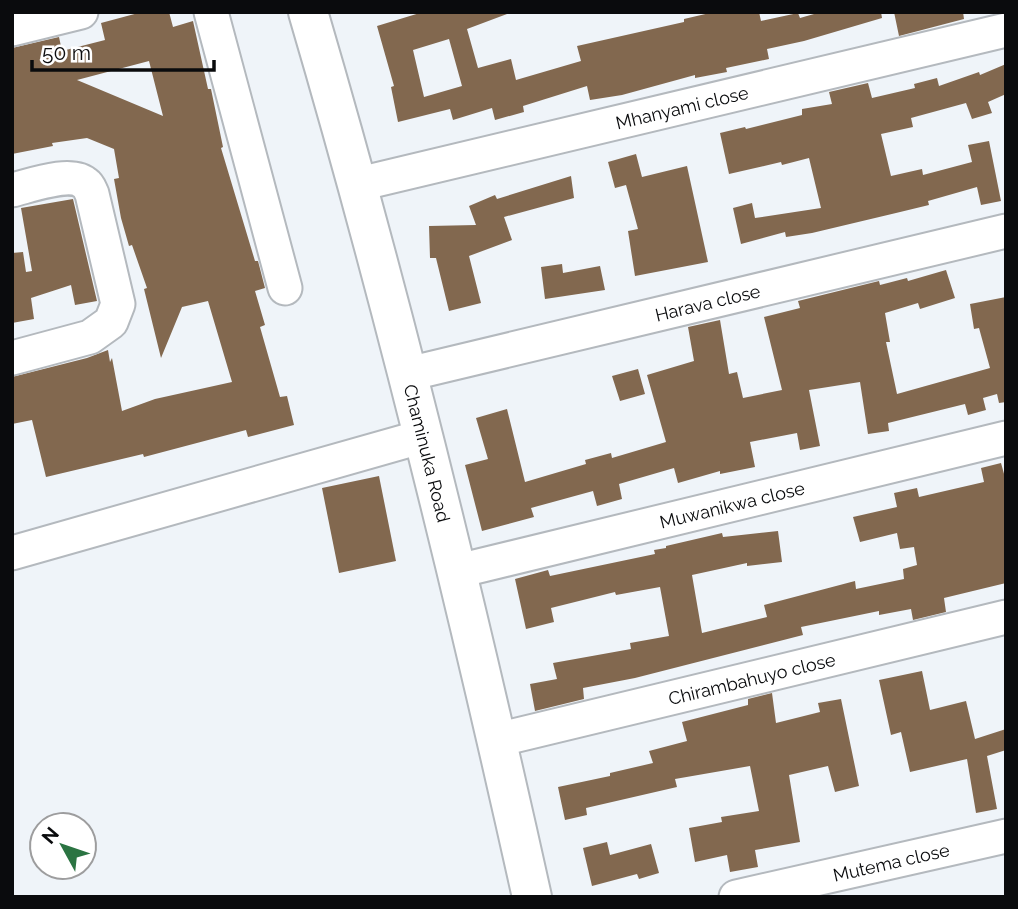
<svg xmlns="http://www.w3.org/2000/svg" width="1018" height="909" font-family="Raleway,sans-serif">
<style>
.building{fill:#82684f;fill-rule:evenodd}
.lines{fill:none;stroke-linecap:round;stroke-linejoin:round}
.minor-casing{stroke:#b4b9be;stroke-width:37}
.major-casing{stroke:#b4b9be;stroke-width:42}
.minor{stroke:#fff;stroke-width:33}
.major{stroke:#fff;stroke-width:38}
.labels{text-anchor:middle;dominant-baseline:central;stroke-width:6;stroke-linejoin:round;paint-order:stroke}
.street-label{font-size:18px;fill:#0a0b0d;stroke:#fff}
</style>
<rect width="100%" height="100%" fill="#eff4f9"/>
<path class="building" d="M 142,12 L 169,12 L 173,27 L 193,21 L 208,89 L 211,89 L 223,147 L 221,148 L 255,261 L 258,261 L 265,288 L 255,291 L 265,325 L 260,327 L 280,397 L 287,396 L 294,425 L 248,437 L 246,430 L 144,457 L 143,454 L 46,477 L 32,420 L 12,424 L 12,377 L 87,358 L 108,350 L 110,362 L 112,358 L 122,411 L 155,399 L 232,382 L 208,301 L 182,307 L 161,358 L 144,289 L 147,288 L 132,245 L 129,246 L 121,218 L 114,179 L 119,178 L 114,149 L 87,138 L 52,143 L 53,146 L 12,154 L 12,48 L 59,37 L 62,51 L 105,40 L 101,23 ZM 149,61 L 163,116 L 77,80 Z
M 423,12 L 506,12 L 507,14 L 467,29 L 478,68 L 511,59 L 516,80 L 581,61 L 577,46 L 684,22 L 684,19 L 714,12 L 759,12 L 761,21 L 798,13 L 800,18 L 821,12 L 881,12 L 882,18 L 804,41 L 767,49 L 769,59 L 726,68 L 727,72 L 695,78 L 695,75 L 622,95 L 590,100 L 587,86 L 523,106 L 524,112 L 495,120 L 492,108 L 453,120 L 450,109 L 398,122 L 391,87 L 394,86 L 377,26 ZM 449,39 L 462,86 L 424,97 L 413,50 Z
M 894,12 L 963,12 L 964,19 L 899,36 Z
M 1006,64 L 1006,94 L 988,102 L 992,113 L 972,119 L 966,103 L 911,118 L 913,127 L 881,134 L 891,176 L 922,169 L 923,175 L 972,162 L 968,145 L 989,141 L 1001,201 L 981,205 L 977,187 L 928,201 L 929,205 L 896,213 L 812,233 L 786,237 L 785,232 L 741,244 L 733,208 L 752,203 L 755,218 L 821,208 L 809,158 L 782,165 L 781,162 L 729,174 L 720,133 L 745,127 L 746,129 L 802,115 L 802,109 L 832,104 L 829,92 L 868,83 L 872,98 L 915,88 L 914,84 L 937,78 L 939,86 L 979,72 L 980,75 Z
M 636,154 L 642,177 L 687,166 L 708,262 L 635,276 L 628,231 L 638,229 L 626,185 L 615,188 L 608,162 Z
M 571,176 L 574,198 L 504,217 L 512,240 L 469,256 L 481,303 L 449,311 L 436,258 L 430,258 L 429,226 L 476,225 L 469,206 L 495,195 L 497,199 Z
M 73,199 L 97,301 L 75,305 L 71,285 L 31,298 L 34,319 L 12,323 L 12,253 L 23,252 L 26,272 L 32,271 L 21,208 Z
M 562,264 L 563,273 L 600,266 L 605,290 L 545,299 L 541,267 Z
M 946,270 L 955,298 L 920,309 L 918,303 L 885,313 L 890,342 L 886,342 L 897,394 L 990,368 L 979,328 L 974,329 L 970,304 L 1006,297 L 1006,402 L 999,403 L 997,394 L 983,398 L 986,410 L 968,415 L 965,404 L 888,423 L 889,431 L 868,434 L 860,382 L 809,390 L 820,446 L 800,450 L 797,433 L 750,442 L 755,467 L 720,474 L 720,471 L 678,483 L 674,468 L 619,484 L 622,499 L 597,506 L 593,491 L 531,508 L 534,517 L 482,531 L 465,465 L 488,459 L 476,418 L 507,409 L 525,482 L 586,464 L 585,460 L 611,453 L 612,458 L 666,442 L 647,375 L 694,361 L 688,327 L 720,320 L 729,374 L 737,372 L 743,398 L 782,390 L 764,317 L 800,308 L 798,301 L 879,281 L 880,285 L 907,278 L 908,281 Z
M 638,369 L 645,394 L 620,401 L 612,376 Z
M 1001,463 L 1006,481 L 1006,583 L 944,598 L 946,612 L 913,620 L 911,609 L 879,615 L 879,611 L 801,627 L 803,635 L 635,678 L 583,688 L 584,699 L 535,711 L 530,684 L 557,679 L 553,663 L 631,649 L 630,643 L 669,636 L 660,587 L 616,595 L 615,592 L 551,608 L 554,622 L 526,629 L 515,579 L 548,570 L 550,576 L 655,554 L 654,550 L 666,548 L 666,546 L 722,533 L 723,537 L 778,531 L 782,562 L 747,566 L 747,563 L 692,575 L 702,633 L 767,617 L 764,605 L 855,581 L 856,589 L 904,579 L 903,569 L 917,565 L 914,547 L 900,549 L 897,533 L 860,542 L 853,517 L 897,507 L 894,493 L 917,488 L 919,497 L 984,482 L 981,468 Z
M 379,476 L 396,561 L 339,573 L 322,488 Z
M 922,671 L 930,710 L 966,701 L 975,739 L 1006,729 L 1006,750 L 987,756 L 997,809 L 976,813 L 967,759 L 910,772 L 901,732 L 891,735 L 879,680 Z
M 772,693 L 776,723 L 820,712 L 818,703 L 841,699 L 859,786 L 835,792 L 828,766 L 789,775 L 800,842 L 755,850 L 758,867 L 730,872 L 727,855 L 695,862 L 689,828 L 722,822 L 721,817 L 759,811 L 750,766 L 675,779 L 677,787 L 586,808 L 587,815 L 565,820 L 558,787 L 610,776 L 610,773 L 653,763 L 649,751 L 687,741 L 682,722 L 748,705 L 748,699 Z
M 607,842 L 610,855 L 651,844 L 659,873 L 639,879 L 637,874 L 592,886 L 583,848 Z"/>
<g class="lines">
<g class="minor-casing">
<g id="minor">
<path d="M 211,12 L 285,288"/>
<path d="M 12,29 L 81,12"/>
<path id="s1" d="M 359,184 L 1006,30"/>
<path d="M 12,190 C 29,186 72,170 86,184 C 89,186 90,190 92,194 L 118,304 L 111,322 L 90,337 L 12,358"/>
<path id="s2" d="M 408,374 L 1006,231"/>
<path d="M 12,553 L 424,436"/>
<path id="s3" d="M 458,571 L 1006,438"/>
<path id="s4" d="M 497,740 L 1006,617"/>
<path id="s5" d="M 736,897 L 1006,836"/>
</g>
</g>
<g class="major-casing">
<g id="major">
<path id="s6" d="M 308,12 C 394,304 466,600 532,897"/>
</g>
</g>
<use href="#minor" class="minor"/>
<use href="#major" class="major"/>
</g>
<g class="labels">
<g class="street-label">
<text stroke="none"><textPath href="#s1" startOffset="332">Mhanyami close</textPath></text>
<text stroke="none"><textPath href="#s2" startOffset="308">Harava close</textPath></text>
<text stroke="none"><textPath href="#s6" startOffset="457">Chaminuka Road</textPath></text>
<text stroke="none"><textPath href="#s3" startOffset="282">Muwanikwa close</textPath></text>
<text stroke="none"><textPath href="#s4" startOffset="262">Chirambahuyo close</textPath></text>
<text stroke="none"><textPath href="#s5" startOffset="159">Mutema close</textPath></text>
</g>
</g>
<rect width="1018" height="909" fill="none" stroke="#0a0b0d" stroke-width="28"/>
<g transform="translate(63 846) rotate(310)"><circle r="33" fill="#ffffff" stroke="#9d9d9e" stroke-width="2"/>
<path d="M0-5L12 26L0 18L-12 26Z" fill="#2b7442"/>
<text y="-10" font-size="19" font-weight="bold" text-anchor="middle" fill="#0a0b0d">N</text>
</g>
<path d="M32 60v10h182v-10" fill="none" stroke="#0a0b0d" stroke-width="3.5"/>
<text x="42" y="60" font-size="21" fill="#0a0b0d" stroke="#ffffff" stroke-width="5" paint-order="stroke">50 m</text>
</svg>
